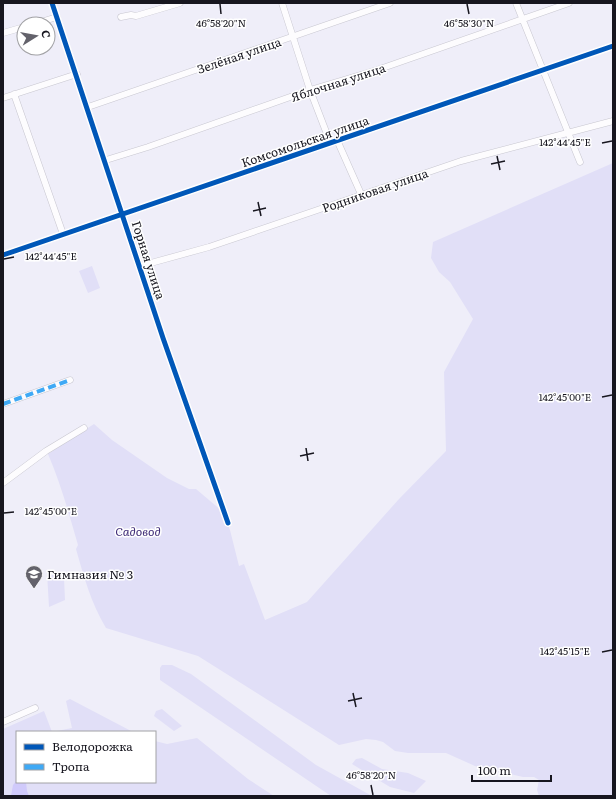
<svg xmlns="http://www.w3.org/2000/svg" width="616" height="799" font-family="Literata,serif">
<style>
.green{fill:#e1dff7}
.water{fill:#d0cafb}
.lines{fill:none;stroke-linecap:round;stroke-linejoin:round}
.minor-casing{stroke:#c8c7d0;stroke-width:7}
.minor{stroke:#fdfcfe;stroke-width:6}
.quiet{stroke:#3fa9f5;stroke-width:4;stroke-dasharray:8 4;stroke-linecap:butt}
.cycleway-casing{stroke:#fff;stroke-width:8}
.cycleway{stroke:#0057b8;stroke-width:5}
.ticks{fill:none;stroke:#17161f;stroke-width:1.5}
.labels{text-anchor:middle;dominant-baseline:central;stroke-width:3;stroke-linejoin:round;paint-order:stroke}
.street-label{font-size:12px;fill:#17161f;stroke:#fff}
.park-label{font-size:12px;font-style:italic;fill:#3f2c77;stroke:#fff}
.poi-label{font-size:12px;fill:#17161f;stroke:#fff;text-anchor:start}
.ticks-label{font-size:10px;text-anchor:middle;fill:#17161f;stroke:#fff;stroke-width:3;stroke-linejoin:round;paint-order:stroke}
</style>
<rect width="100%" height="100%" fill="#efeef9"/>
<path class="green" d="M 613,163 L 613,796 L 539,796 L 537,790 L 539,780 L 534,777 L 523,777 L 475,766 L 446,753 L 408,753 L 395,751 L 383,742 L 376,740 L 366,739 L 339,745 L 198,656 L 106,628 C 91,603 84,577 76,549 L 78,545 C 69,514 61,484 48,454 L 94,424 L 112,440 L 167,478 L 189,489 L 196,489 L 222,511 L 230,530 L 239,566 L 244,564 L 265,620 L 307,602 L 399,499 L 446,451 L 444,372 L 473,319 L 450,282 L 439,272 L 431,258 L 433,242 Z
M 92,266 L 100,288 L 88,293 L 79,271 Z
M 47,573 L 64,578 L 65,600 L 49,607 Z
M 162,665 L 172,665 L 191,674 L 316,765 L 372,796 L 331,796 L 160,680 L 160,668 Z
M 70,699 L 133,732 L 17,732 L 17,782 L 155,782 L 155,741 L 167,744 L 197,738 L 248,779 L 274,796 L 3,796 L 3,729 L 44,711 L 52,732 L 72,728 L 66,701 Z
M 162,709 L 182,726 L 174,731 L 154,716 L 156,711 Z
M 362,758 L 382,769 L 408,773 L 426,781 L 414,793 L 390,787 L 352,764 L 356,759 Z"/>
<path class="water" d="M 17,780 L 17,782 L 26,782 L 27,791 L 29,796 L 11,796 L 13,785 Z"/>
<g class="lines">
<g class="minor-casing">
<path id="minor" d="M 52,3 L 163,338 L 228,523
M 282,3 L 310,90 L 330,142
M 516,3 L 580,162
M 121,17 L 131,15 L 136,16 L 180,3
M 34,24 L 57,17
M 3,33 L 24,27
M 14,94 L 63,234
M 3,98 L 77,74
M 88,107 L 390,3
M 337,140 L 361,194
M 106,160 L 148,147 L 310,90 L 377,70 L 569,3
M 3,255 L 613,46
M 140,266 L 209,247 L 461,161 L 613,121
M 3,404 L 70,380
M 3,483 L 46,451 L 84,428
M 3,722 L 35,708"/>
</g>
<use href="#minor" class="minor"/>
<path class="quiet" d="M 3,404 L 70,380"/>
<g class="cycleway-casing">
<path id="cycleway" d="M 52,3 L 163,338 L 228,523
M 3,255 L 613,46"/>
</g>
<use href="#cycleway" class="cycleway"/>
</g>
<path class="ticks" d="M 220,4 L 221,14M 467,4 L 469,14M 602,143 L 612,141M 497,156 L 500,170M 491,164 L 505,161M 258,202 L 261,216M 253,211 L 266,208M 4,259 L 14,257M 602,397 L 612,395M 306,448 L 308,461M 300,456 L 314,453M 4,513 L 14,512M 602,652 L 612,650M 353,693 L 356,707M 348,701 L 362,698M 371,785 L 373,795"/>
<defs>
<g id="school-pin" transform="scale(0.9)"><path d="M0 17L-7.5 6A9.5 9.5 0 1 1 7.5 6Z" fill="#63626b" stroke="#fff"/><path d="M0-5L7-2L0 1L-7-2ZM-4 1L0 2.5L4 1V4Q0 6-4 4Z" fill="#fff"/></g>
</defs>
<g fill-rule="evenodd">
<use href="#school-pin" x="34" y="574"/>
</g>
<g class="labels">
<g class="street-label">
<text transform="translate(239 55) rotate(-19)">Зелёная улица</text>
<text transform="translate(338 82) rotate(-18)">Яблочная улица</text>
<text transform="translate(305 141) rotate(-19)">Комсомольская улица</text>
<text transform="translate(375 190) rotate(-19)">Родниковая улица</text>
<text transform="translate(149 260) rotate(72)">Горная улица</text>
</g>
<g class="park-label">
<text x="138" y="531">Садовод</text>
</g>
<g class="poi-label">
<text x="47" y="574">Гимназия № 3</text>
</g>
</g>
<g class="ticks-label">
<text x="221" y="27">46°58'20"N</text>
<text x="469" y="27">46°58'30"N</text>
<text x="565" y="146">142°44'45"E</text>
<text x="51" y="260">142°44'45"E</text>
<text x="565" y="401">142°45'00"E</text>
<text x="51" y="515">142°45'00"E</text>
<text x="565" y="655">142°45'15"E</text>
<text x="371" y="779">46°58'20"N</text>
</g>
<rect width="616" height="799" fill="none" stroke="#17161f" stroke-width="8"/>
<rect x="16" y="731" width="140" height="52" fill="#ffffff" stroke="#a2a2a5"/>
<rect x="24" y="744" width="20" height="6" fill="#0057b8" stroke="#a2a2a5"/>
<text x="52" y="751" font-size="12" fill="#17161f">Велодорожка</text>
<rect x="24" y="764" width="20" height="6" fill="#3fa9f5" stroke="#a2a2a5"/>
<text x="52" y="771" font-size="12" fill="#17161f">Тропа</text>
<g transform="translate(36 36) rotate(79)"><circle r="19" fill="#ffffff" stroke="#a2a2a5"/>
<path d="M0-3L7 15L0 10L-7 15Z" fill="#63626b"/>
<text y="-6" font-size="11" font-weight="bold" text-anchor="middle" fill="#17161f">С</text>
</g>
<path d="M472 775v6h79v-6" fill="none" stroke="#17161f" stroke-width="2"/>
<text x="478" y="775" font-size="12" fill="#17161f" stroke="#ffffff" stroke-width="3" paint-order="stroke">100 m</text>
</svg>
